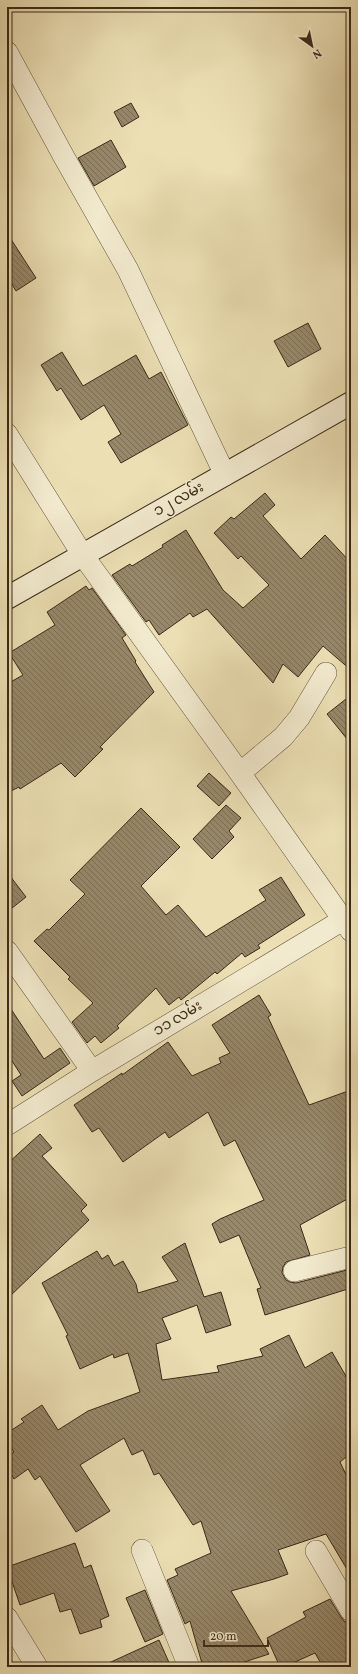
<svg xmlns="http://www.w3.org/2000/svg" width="358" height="1674" font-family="Vollkorn,'Noto Sans Myanmar',serif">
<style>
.building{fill:url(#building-back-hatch);stroke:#3b2a18}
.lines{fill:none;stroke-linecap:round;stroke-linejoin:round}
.street-casing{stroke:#67573f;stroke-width:22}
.secondary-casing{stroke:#3b2a18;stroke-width:24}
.street{stroke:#f2eace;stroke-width:21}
.secondary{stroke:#f2eace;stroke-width:22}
.labels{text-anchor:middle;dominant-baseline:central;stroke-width:3;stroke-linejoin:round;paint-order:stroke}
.street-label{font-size:15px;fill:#3b2a18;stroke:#f2eace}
</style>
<defs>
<pattern id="building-back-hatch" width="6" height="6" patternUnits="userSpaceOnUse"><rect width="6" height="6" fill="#978869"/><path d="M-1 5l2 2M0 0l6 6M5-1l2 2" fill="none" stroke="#7c6f55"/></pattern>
</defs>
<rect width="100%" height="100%" fill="#ebdfb3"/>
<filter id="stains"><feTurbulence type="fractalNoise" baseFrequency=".005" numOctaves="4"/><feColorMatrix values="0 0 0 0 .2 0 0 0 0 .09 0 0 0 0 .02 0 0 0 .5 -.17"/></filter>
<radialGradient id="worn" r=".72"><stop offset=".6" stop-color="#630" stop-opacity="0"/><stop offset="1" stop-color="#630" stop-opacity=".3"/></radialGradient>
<path class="building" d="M 131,103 L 139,117 L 122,127 L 114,112 Z
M 111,140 L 126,167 L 94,186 L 78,158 Z
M 7,233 L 36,278 L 16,291 L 7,276 Z
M 308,323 L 321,349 L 288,367 L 274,341 Z
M 62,352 L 83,386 L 136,355 L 149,379 L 161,372 L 188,425 L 121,463 L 108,442 L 121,434 L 104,405 L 81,420 L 61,388 L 57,391 L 41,365 Z
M 265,493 L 275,505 L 263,516 L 301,559 L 325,535 L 351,563 L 351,670 L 323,646 L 298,677 L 283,664 L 273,683 L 207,609 L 193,617 L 190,613 L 159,635 L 149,620 L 146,622 L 112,575 L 130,564 L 132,566 L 163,547 L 162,545 L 186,530 L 223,590 L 243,608 L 269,585 L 241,556 L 238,559 L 214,533 L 231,517 L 234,519 Z
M 86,586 L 89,590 L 92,588 L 126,635 L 122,638 L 136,661 L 135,662 L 154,692 L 100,747 L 103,749 L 75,777 L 61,763 L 20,789 L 19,787 L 7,793 L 7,684 L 23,675 L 9,653 L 55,625 L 47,612 Z
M 351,695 L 351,744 L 327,714 Z
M 209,773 L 231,793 L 219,806 L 197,786 Z
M 226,805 L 241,818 L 229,831 L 234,837 L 212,859 L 193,839 Z
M 141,808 L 180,847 L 141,886 L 166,915 L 178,905 L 206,937 L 266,900 L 259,890 L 281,877 L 305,915 L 258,945 L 260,948 L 245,957 L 242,953 L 217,974 L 215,972 L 181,1000 L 179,997 L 169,1005 L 156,988 L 117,1026 L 119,1028 L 101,1043 L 95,1036 L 87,1043 L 72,1022 L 93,1003 L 68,979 L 70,977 L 34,941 L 47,929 L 49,930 L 85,894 L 70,880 Z
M 7,872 L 26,897 L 7,912 Z
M 259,995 L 271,1015 L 268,1017 L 309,1105 L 351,1090 L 351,1197 L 300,1225 L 310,1255 L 286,1262 L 283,1267 L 282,1273 L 286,1280 L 290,1282 L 296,1283 L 351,1269 L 351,1288 L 265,1315 L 257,1289 L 261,1288 L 239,1235 L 220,1243 L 212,1224 L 220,1219 L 264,1200 L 235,1140 L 224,1146 L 208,1112 L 169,1138 L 165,1132 L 123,1162 L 99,1128 L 92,1132 L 74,1105 L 122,1073 L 122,1075 L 168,1042 L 192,1076 L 221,1063 L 219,1058 L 230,1053 L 212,1025 Z
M 7,1003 L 44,1059 L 60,1048 L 70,1063 L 22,1096 L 12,1081 L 21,1075 L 7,1053 Z
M 40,1134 L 52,1148 L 42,1156 L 87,1205 L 81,1211 L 89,1220 L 7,1299 L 7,1164 Z
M 185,1243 L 204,1297 L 221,1292 L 231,1325 L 206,1333 L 197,1305 L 162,1318 L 171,1339 L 156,1344 L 162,1380 L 219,1372 L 217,1366 L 263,1356 L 260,1349 L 289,1335 L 305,1368 L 332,1352 L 351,1385 L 351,1453 L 340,1462 L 351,1485 L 351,1576 L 326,1534 L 278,1550 L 288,1574 L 274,1579 L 231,1591 L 269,1654 L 229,1667 L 203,1667 L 190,1621 L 185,1624 L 167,1580 L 178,1575 L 175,1569 L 211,1553 L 201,1521 L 193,1525 L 159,1473 L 154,1475 L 143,1450 L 132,1455 L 124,1438 L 80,1465 L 110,1511 L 76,1532 L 40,1476 L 35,1480 L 28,1469 L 14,1479 L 7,1467 L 7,1457 L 14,1452 L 7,1441 L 7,1433 L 24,1422 L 21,1419 L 42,1405 L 58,1430 L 88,1411 L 140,1392 L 128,1353 L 114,1358 L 113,1354 L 80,1369 L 66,1336 L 68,1335 L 42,1283 L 97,1251 L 102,1259 L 108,1255 L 114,1266 L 123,1261 L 136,1284 L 138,1293 L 178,1281 L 162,1257 Z
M 75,1543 L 84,1568 L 91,1565 L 109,1616 L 100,1620 L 102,1627 L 80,1634 L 71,1609 L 60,1612 L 54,1593 L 20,1605 L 7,1567 Z
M 145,1590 L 163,1634 L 145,1642 L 126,1598 Z
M 330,1599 L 341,1617 L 345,1622 L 351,1623 L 351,1667 L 323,1667 L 315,1653 L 284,1667 L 280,1667 L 267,1638 L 306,1617 L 303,1612 Z
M 159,1640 L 171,1667 L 100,1667 Z"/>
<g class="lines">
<g class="street-casing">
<path id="street" d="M 7,52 L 64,157 L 128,270 L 225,475
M 7,434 L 82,554 L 240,773 L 351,931
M 240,773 L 283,737 L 299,718 L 326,673
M 7,951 L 92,1071
M 7,1125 L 92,1071 L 351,915
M 294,1271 L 351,1257
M 142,1550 L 189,1667
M 316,1551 L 351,1611
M 7,1618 L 37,1667"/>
</g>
<g class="secondary-casing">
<path id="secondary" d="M 7,598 L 351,403"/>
</g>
<use href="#street" class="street"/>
<use href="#secondary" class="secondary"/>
</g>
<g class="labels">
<g class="street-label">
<text transform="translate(179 500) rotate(-29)">၁၂ လမ်း</text>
<text transform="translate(178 1019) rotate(-31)">၁၁ လမ်း</text>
</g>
</g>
<rect width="358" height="1674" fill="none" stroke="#ebdfb3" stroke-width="24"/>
<rect x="8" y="8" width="342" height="1658" fill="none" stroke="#3b2a18" stroke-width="2"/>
<rect x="12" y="12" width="334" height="1650" fill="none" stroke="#3b2a18"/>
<g transform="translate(312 46) rotate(147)" stroke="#f2eace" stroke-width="3" paint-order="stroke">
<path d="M0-3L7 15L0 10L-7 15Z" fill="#3b2a18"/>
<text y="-6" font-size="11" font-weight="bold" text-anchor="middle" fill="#3b2a18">N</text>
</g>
<path d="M204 1640v6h64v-6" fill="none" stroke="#3b2a18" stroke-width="2"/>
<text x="210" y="1640" font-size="12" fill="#3b2a18" stroke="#f2eace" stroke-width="3" paint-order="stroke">20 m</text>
<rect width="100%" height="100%" filter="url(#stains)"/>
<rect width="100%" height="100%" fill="url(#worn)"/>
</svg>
